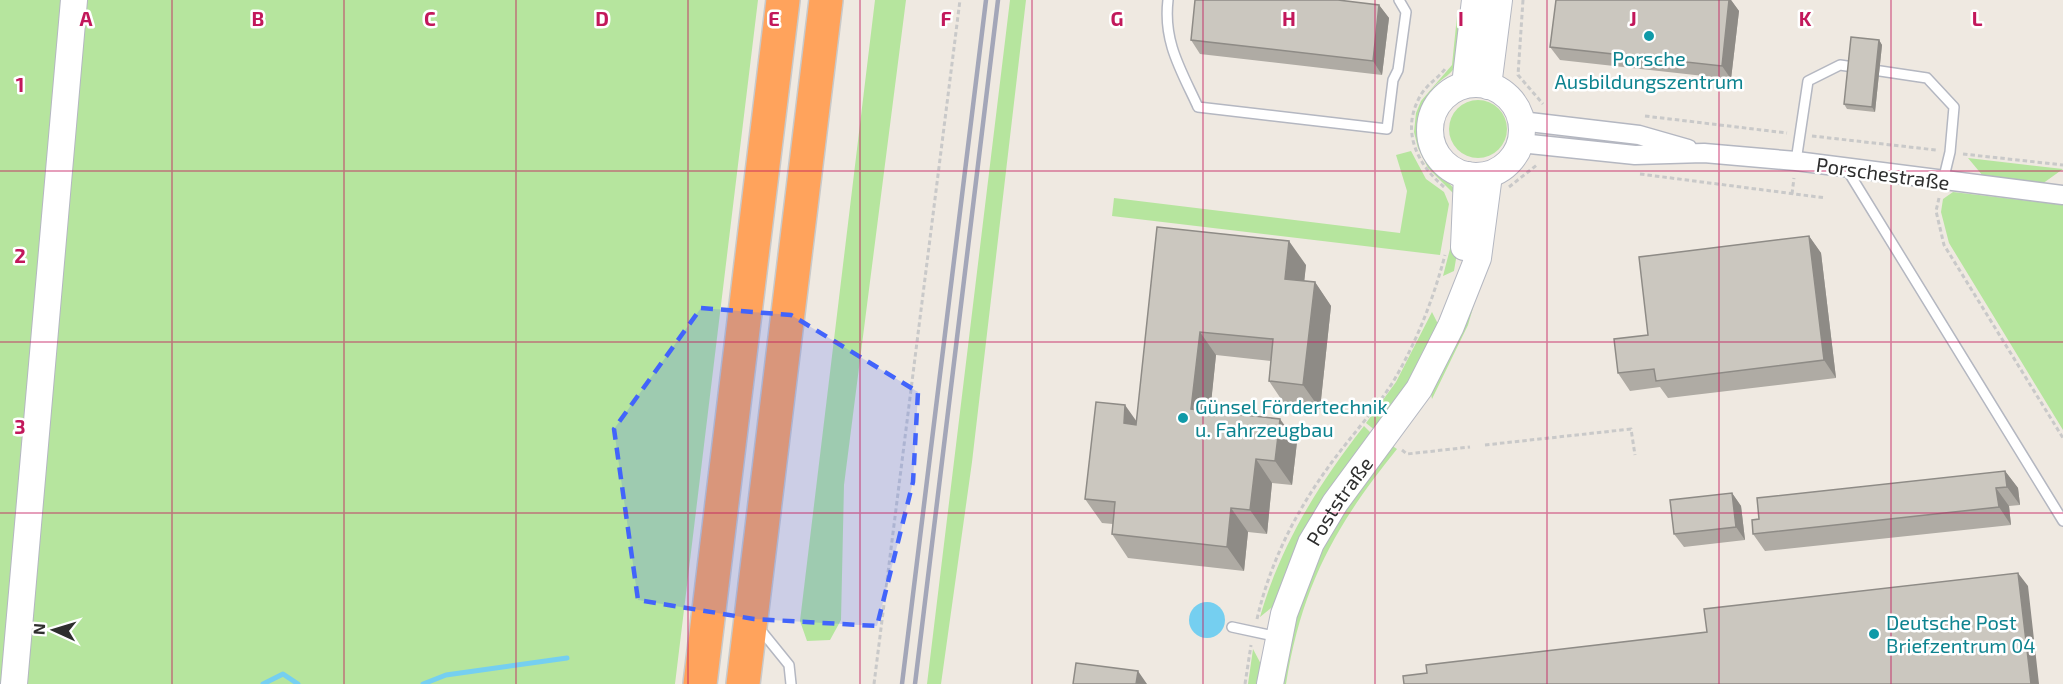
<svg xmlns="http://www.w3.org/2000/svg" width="2063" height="684" font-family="'Exo 2',sans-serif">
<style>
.green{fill:#b6e59e}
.water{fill:#75cff0}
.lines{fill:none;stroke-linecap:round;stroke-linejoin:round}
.stream{stroke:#75cff0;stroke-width:5}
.lane-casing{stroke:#b4b7c1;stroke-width:12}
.street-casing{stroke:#b4b7c1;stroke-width:21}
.secondary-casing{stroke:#b4b7c1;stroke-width:28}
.highway-casing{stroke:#c9c9c9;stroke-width:36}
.path{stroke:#c9c9c9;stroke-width:3;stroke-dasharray:4.5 3;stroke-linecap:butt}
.lane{stroke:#fff;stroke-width:9}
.street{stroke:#fff;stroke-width:18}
.secondary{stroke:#fff;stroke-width:26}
.highway{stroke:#ffa35c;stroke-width:33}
.rail{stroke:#a3a6b8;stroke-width:4.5}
.wall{fill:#afaba4}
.shaded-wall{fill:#8e8b86}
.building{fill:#cbc7bf;stroke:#8e8b86;stroke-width:1.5}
.marked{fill:#4264fb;fill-opacity:0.2;stroke:#4264fb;stroke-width:4.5;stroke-dasharray:12 8;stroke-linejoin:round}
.grid{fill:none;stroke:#c2185b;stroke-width:1.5;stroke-opacity:0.55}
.culture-dot{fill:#0f9aa8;stroke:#fff;stroke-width:2}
.labels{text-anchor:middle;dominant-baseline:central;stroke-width:5;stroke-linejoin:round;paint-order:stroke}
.culture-label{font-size:20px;fill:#0d838f;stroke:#fff;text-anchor:start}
.street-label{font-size:20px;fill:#2e2e2e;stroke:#fff}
.grid-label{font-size:20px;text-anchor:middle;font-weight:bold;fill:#c2185b;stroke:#fff;stroke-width:5;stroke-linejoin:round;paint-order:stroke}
</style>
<rect width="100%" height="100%" fill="#efe9e1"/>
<path class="green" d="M 0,0 L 65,0 L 4,684 L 0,684 Z
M 85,0 L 758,0 L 675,684 L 24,684 Z
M 875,0 L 906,0 L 844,485 L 841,620 L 830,640 L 807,641 L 800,621 Z
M 1010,0 L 1026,0 L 972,462 L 941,684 L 927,684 Z
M 1457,16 L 1463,17 C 1461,32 1461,49 1457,63 C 1453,74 1442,78 1435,86 C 1416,105 1412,136 1426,159 C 1434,173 1448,180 1457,192 L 1454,194 L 1428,168 L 1418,148 L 1414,132 L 1416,113 L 1421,101 L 1452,65 Z
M1449 129a29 29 0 1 1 58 0a29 29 0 1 1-58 0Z
M 1411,151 L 1426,179 L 1444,192 L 1449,204 L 1440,255 L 1112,216 L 1114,198 L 1400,233 L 1407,191 L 1396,155 Z
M 1968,158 L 2063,169 L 2042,184 L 1983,176 Z
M 1953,192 L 2063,205 L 2063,430 L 1949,243 L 1941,212 L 1943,199 Z
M 1451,245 L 1458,247 L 1454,271 L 1443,276 Z
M 1489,253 L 1468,325 L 1432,399 L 1430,389 Z
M 1432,312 L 1438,324 L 1417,371 L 1376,431 L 1366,423 L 1396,382 Z
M 1364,426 L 1373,435 L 1276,604 L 1260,617 C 1281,544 1318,485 1364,426 Z
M 1391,445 L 1397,449 C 1335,526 1302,585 1286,684 L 1280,684 C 1289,630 1305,570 1334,523 C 1351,496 1372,471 1391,445 Z
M 1253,649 L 1262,666 L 1259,684 L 1248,684 Z"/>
<path class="water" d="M1189 620a18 18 0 1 1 36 0a18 18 0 1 1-36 0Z"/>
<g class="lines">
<path class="stream" d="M 263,684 L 283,674 L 298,684
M 423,684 L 446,675 L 567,658"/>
<g class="lane-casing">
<path id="lane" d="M 1168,0 C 1163,42 1181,70 1198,107 L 1387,129 L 1393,80 L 1398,70 L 1406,12 L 1399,0
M 1796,161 L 1808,81 L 1840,65 L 1927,78 L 1954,107 L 1950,152 L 1943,181
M 1846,168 L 2063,521
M 1232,627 L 1278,637
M 759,628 L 789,665 L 791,684"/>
</g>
<g class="street-casing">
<path id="street" d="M 1521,121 L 1639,135 L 1688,149
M 1520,143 L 1635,155 L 1704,153 L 1796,161 L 2063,195"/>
</g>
<g class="secondary-casing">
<g id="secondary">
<circle cx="1476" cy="130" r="46"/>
<path d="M 1465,85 L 1475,0"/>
<path d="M 1488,86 L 1499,0"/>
<path d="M 1464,247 L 1467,175"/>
<path d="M 14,684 L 74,0"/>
<path id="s1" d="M 1270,684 L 1284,614 L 1311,543 L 1335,503 L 1419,389 L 1451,326 L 1478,258 L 1489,175"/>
</g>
</g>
<g class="highway-casing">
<path id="highway" d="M 700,684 L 783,0
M 743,684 L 826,0"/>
</g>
<path class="path" d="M 1523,0 L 1518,75 L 1543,104
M 1645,116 L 1787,133
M 1812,136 L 1936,150
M 1963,154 L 2063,165
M 1640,174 L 1826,198
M 1444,187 C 1415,162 1400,128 1422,93 C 1429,83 1438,78 1445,69
M 1509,187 L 1538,164
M 1792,194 L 1794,178
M 1939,198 L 1936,211 L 1944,245 L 2063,438
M 1485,445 L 1631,429 L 1635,455
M 1402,450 L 1407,454 L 1470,447
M 1257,619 C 1270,562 1297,509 1332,462 C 1352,435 1375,410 1393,382 C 1417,341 1433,300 1445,255
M 874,684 L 960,0
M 1245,684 L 1251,645"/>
<use href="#lane" class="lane"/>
<use href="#street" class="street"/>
<use href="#secondary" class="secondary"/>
<use href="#highway" class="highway"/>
<path class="rail" d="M 902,684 L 986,0
M 915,684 L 998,0"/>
</g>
<path class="wall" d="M 1556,0 L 1731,0 L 1739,11 L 1731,79 L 1560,60 L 1550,47 Z
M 1379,5 L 1389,18 L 1382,75 L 1200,54 L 1191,40 Z
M 1879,40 L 1882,45 L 1875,112 L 1847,109 L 1844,104 Z
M 1157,227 L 1306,265 L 1304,281 L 1315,282 L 1331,306 L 1320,409 L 1285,405 L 1269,381 L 1271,361 L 1216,355 L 1210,411 L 1297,442 L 1292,485 L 1272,483 L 1267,534 L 1248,532 L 1244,571 L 1128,558 L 1112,534 L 1113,524 L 1102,523 L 1085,499 L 1137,421 Z
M 1809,236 L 1821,253 L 1836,378 L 1668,398 L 1660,387 L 1630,391 L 1618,373 L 1648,335 Z
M 2005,471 L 2018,488 L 2020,505 L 2009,506 L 2011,525 L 1765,551 L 1753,534 L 1759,519 Z
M 1732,493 L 1741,506 L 1745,540 L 1684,547 L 1674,534 Z"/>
<path class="shaded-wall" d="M 1729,0 L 1731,0 L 1739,11 L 1731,79 L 1722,66 Z
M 1379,5 L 1389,18 L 1382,75 L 1373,61 Z
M 1879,40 L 1882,45 L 1875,112 L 1872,107 Z
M 1809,236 L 1821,253 L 1836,378 L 1824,360 Z
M 1289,241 L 1306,265 L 1302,303 L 1285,279 Z
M 1315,282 L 1331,306 L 1320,409 L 1303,385 Z
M 1200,332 L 1216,355 L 1208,433 L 1191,409 Z
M 1125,405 L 1142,429 L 1124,423 Z
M 1280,419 L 1297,442 L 1292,485 L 1275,461 Z
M 1256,459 L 1272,483 L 1267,534 L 1250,510 Z
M 2005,471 L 2018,488 L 2020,505 L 2007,487 Z
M 1996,488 L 2009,506 L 2011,525 L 1999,507 Z
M 1732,493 L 1741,506 L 1745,540 L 1736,527 Z
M 1231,508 L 1248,532 L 1244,571 L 1227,547 Z
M 2018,573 L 2028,586 L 2039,684 L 2031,684 Z
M 1138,671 L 1147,684 L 1136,684 Z"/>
<path class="building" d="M 1195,0 L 1338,0 L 1379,5 L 1373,61 L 1191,40 Z
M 1556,0 L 1729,0 L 1722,66 L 1550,47 Z
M 1851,37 L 1879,40 L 1872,107 L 1844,104 Z
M 1157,227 L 1289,241 L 1285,279 L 1315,282 L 1303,385 L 1269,381 L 1273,339 L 1200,332 L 1191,409 L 1280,419 L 1275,461 L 1256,459 L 1250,510 L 1231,508 L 1227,547 L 1112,534 L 1115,502 L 1085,499 L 1096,402 L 1125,405 L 1124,423 L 1136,425 Z
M 1809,236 L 1824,360 L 1656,381 L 1654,369 L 1618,373 L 1614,339 L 1648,335 L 1639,257 Z
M 2005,471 L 2007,487 L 1996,488 L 1999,507 L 1753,534 L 1752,520 L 1759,519 L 1757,498 Z
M 1732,493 L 1736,527 L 1674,534 L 1670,500 Z
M 2018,573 L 2031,684 L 1404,684 L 1403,676 L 1427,673 L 1426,665 L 1707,632 L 1704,609 Z
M 1076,663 L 1138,671 L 1136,684 L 1073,684 Z"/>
<path class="marked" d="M 701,308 L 791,315 L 918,392 L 913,482 L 877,626 L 754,619 L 638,600 L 614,429 Z"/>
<path class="grid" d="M 172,0 L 172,684M 344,0 L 344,684M 516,0 L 516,684M 688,0 L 688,684M 860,0 L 860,684M 1032,0 L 1032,684M 1203,0 L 1203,684M 1375,0 L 1375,684M 1547,0 L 1547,684M 1719,0 L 1719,684M 1891,0 L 1891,684M 0,171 L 2063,171M 0,342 L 2063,342M 0,513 L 2063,513"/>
<g class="culture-dot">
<circle cx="1649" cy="36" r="6"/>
<circle cx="1183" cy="418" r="6"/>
<circle cx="1874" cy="634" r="6"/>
</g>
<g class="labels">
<g class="culture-label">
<text x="1649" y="58" text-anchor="middle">Porsche<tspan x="1649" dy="23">Ausbildungszentrum</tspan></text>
<text x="1195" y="406">Günsel Fördertechnik<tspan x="1195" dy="23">u. Fahrzeugbau</tspan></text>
<text x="1886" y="622">Deutsche Post<tspan x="1886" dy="23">Briefzentrum 04</tspan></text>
</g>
<g class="street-label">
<text transform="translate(1883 173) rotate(8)">Porschestraße</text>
<text stroke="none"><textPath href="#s1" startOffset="198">Poststraße</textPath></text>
</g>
</g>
<g class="grid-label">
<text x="86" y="26">A</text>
<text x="258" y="26">B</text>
<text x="430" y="26">C</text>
<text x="602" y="26">D</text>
<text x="774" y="26">E</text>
<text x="946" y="26">F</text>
<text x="1117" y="26">G</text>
<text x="1289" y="26">H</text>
<text x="1461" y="26">I</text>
<text x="1633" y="26">J</text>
<text x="1805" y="26">K</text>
<text x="1977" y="26">L</text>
<text x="20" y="92">1</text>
<text x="20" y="263">2</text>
<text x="20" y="434">3</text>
</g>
<g transform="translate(54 630) rotate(274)" stroke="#ffffff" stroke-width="4.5" paint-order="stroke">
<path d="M0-4.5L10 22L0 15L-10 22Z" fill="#2e2e2e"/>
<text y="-9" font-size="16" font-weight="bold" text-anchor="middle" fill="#2e2e2e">N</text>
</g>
</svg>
